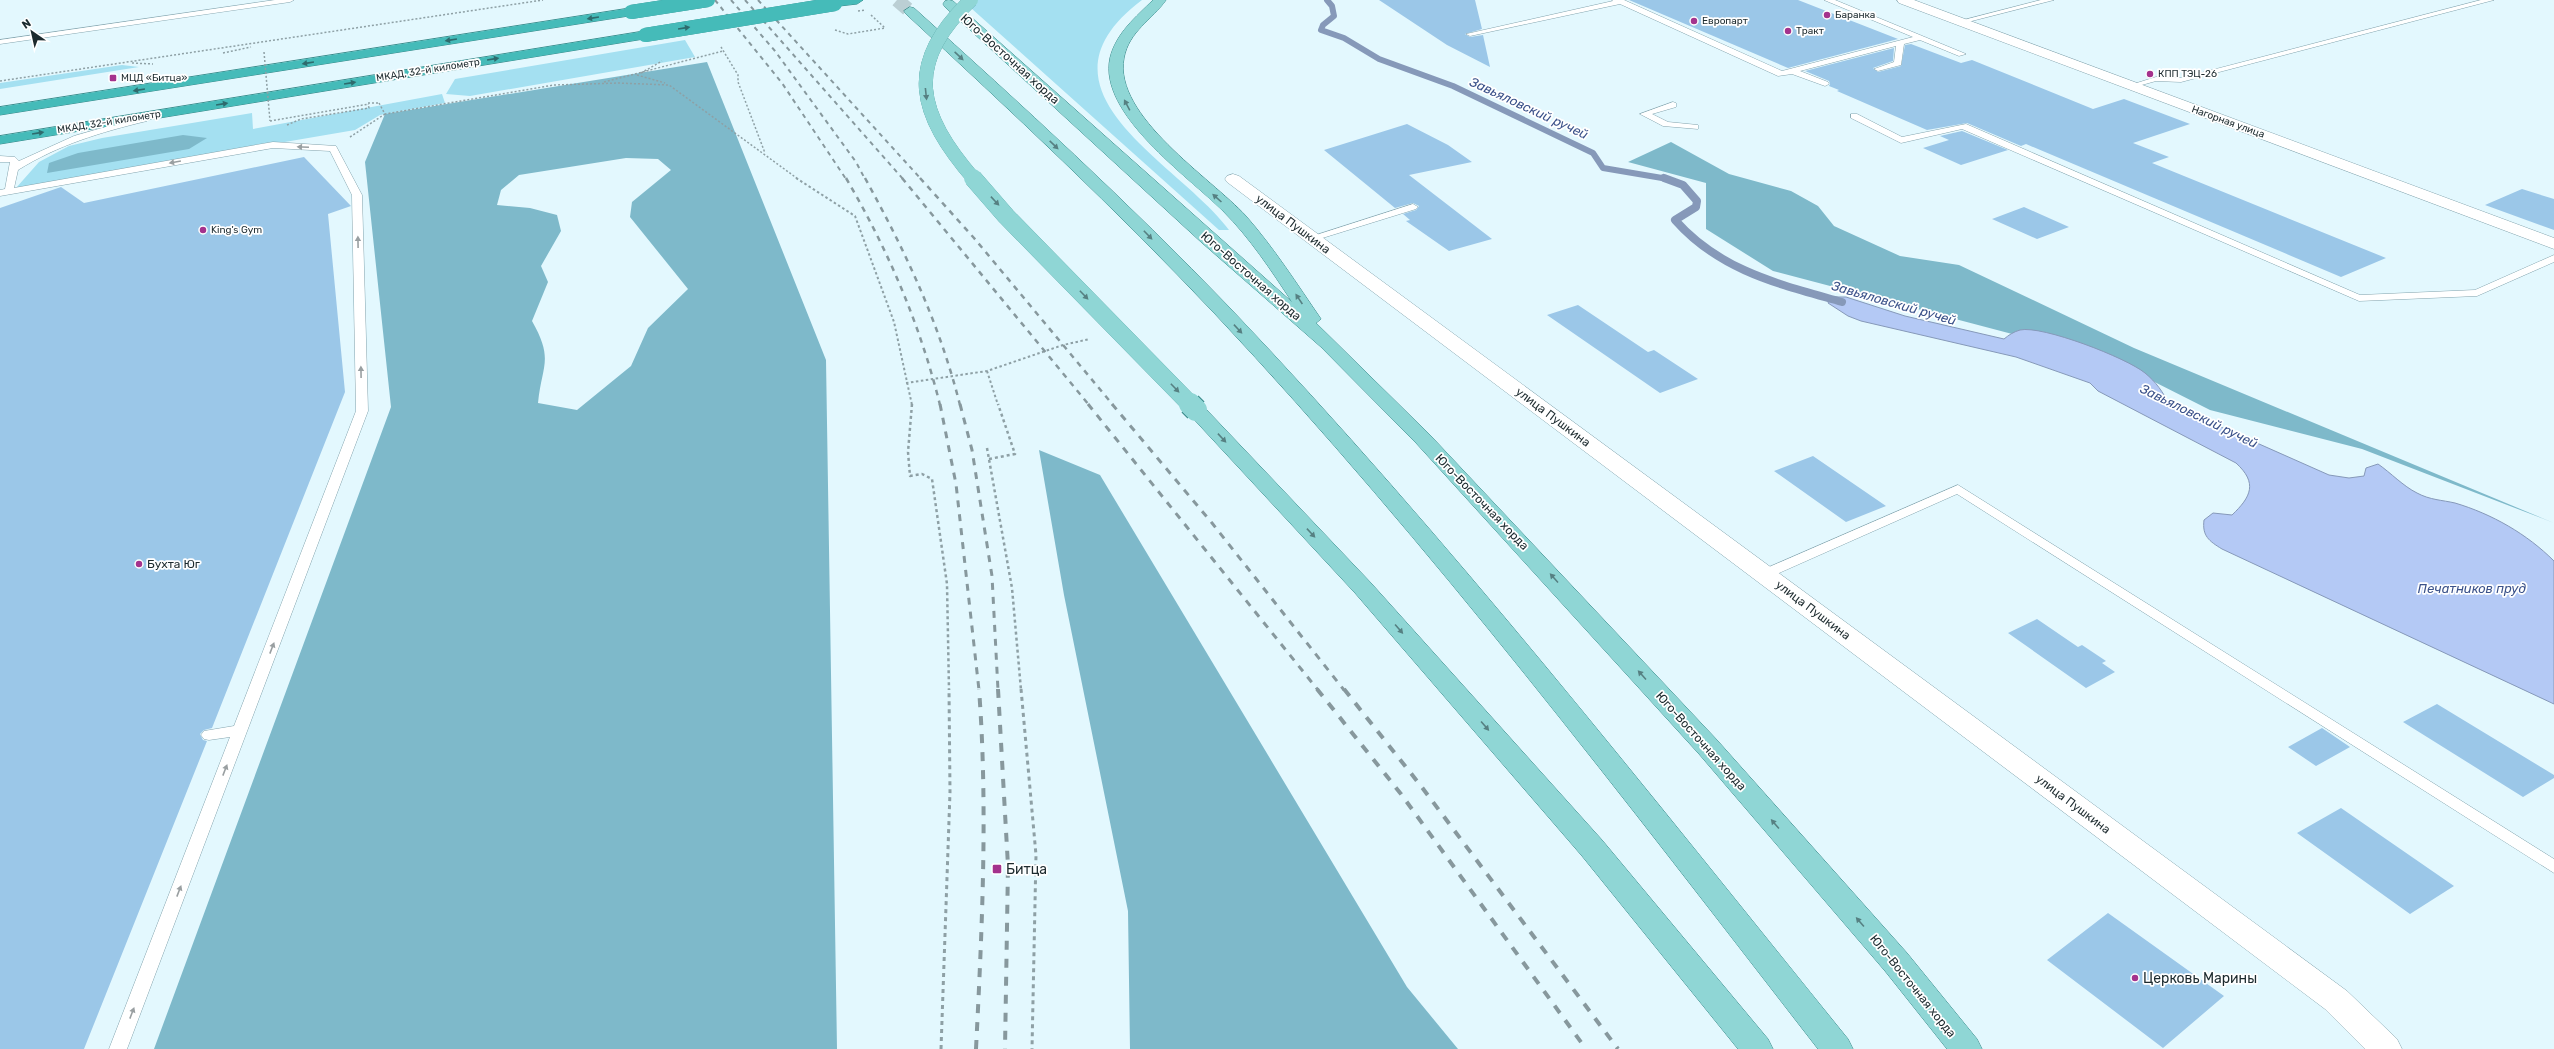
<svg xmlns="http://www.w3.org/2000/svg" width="2554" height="1049" font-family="Rubik,sans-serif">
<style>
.green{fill:#a4e0f1}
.forest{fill:#7eb9ca;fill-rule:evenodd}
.water{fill:#b4c9f5;stroke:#8699b9}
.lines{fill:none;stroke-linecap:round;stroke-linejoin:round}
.stream-far1{stroke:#8699b9;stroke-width:6}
.stream{stroke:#8699b9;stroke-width:8}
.building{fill:#9bc7e8}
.primary-tunnel{stroke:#bbcfd4;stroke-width:14;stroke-dasharray:14 7;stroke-linecap:butt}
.lane-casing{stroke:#83a4ae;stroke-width:1}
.street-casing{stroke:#83a4ae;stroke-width:1}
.primary-casing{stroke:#378888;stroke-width:1}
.highway-casing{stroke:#378888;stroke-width:1}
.path-far3{stroke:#8ea0a5;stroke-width:1.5;stroke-dasharray:2 2;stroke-linecap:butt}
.path-far2{stroke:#8ea0a5;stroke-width:2;stroke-dasharray:2.5 2.5;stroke-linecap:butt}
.path-far1{stroke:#8ea0a5;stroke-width:2.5;stroke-dasharray:3 3;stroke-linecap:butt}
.path{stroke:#8ea0a5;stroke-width:3;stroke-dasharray:4 4;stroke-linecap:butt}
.lane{fill:#fff;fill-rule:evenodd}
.street{fill:#fff;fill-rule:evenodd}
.primary{fill:#8fd6d5;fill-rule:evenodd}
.highway{fill:#45bbb9;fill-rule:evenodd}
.rail-far3{stroke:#87989d;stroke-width:2;stroke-dasharray:4.5 4.5;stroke-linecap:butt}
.rail-far2{stroke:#87989d;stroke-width:2.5;stroke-dasharray:5.5 5.5;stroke-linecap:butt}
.rail-far1{stroke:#87989d;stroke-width:3;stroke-dasharray:7 7;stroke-linecap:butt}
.rail{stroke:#87989d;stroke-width:4;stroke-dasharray:9 9;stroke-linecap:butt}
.primary-bridge-far2-casing{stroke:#378888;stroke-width:14;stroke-linecap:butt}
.primary-bridge-far1-casing{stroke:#378888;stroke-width:18;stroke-linecap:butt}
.primary-bridge-casing{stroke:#378888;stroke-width:24;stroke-linecap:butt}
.highway-bridge-casing{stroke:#378888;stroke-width:14;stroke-linecap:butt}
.path-bridge{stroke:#8ea0a5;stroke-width:1.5;stroke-dasharray:2 2;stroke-linecap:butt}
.primary-bridge-far2{stroke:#8fd6d5;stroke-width:14}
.primary-bridge-far1{stroke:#8fd6d5;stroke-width:18}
.primary-bridge{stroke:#8fd6d5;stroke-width:22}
.highway-bridge{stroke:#45bbb9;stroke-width:14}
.oneway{fill:#2e6b6d}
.oneway2{fill:#568082}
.oneway3{fill:#999fa1}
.poi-dot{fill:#a4328d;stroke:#fff;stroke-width:1.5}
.labels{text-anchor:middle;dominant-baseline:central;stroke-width:3.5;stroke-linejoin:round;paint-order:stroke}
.far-poi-label{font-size:10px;fill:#1c2a2e;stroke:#fff;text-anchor:start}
.far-street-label{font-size:10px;fill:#1c2a2e;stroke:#fff}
.street-label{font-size:12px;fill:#1c2a2e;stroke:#fff}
.poi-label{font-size:12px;fill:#1c2a2e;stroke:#fff;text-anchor:start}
.water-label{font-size:13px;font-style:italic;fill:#3b528a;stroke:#fff}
.near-poi-label{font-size:14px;fill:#1c2a2e;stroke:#fff;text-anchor:start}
</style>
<rect width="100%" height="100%" fill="#e3f8fe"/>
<path class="green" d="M 962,0 L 1142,0 C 1021,91 1180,163 1229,230 L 1219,230 Z
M 685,40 L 695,57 L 470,96 L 446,94 L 455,79 Z
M 122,65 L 139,67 L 0,89 L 0,83 Z
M 442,94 L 445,103 L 380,115 L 355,130 L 16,188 L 39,162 L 69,146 L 102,138 L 252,113 L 253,129 Z"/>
<path class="forest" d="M 707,62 L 826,360 L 837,1049 L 154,1049 L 391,407 L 365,162 L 385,114 ZM 626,158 L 658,159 L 671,170 L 632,202 L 630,217 L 688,289 L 648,328 L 631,366 L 577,410 L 538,403 C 542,364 554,360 532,321 L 548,282 L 541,266 L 561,231 L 557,215 L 530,208 L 497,205 L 501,190 L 519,175 Z
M 183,135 L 207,138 L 189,149 L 47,173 L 49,163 L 78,153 Z
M 1671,142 L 1729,174 L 1791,191 L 1818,206 L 1834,226 L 1900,256 L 1959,265 L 2134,348 L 2554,523 L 2362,449 L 2210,410 L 2111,360 L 1773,271 L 1706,229 L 1706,183 L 1628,162 Z
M 1039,450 L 1100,475 L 1407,987 L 1458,1049 L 1130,1049 L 1128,911 L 1064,595 Z"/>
<path class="water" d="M 1831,297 L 1846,297 L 1905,316 L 2004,339 C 2009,335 2013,332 2020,330 C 2042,325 2127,358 2145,373 C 2156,382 2163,392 2169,404 L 2329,475 L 2349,478 L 2364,476 L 2366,468 L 2378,464 C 2391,473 2403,486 2417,493 C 2430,500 2442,500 2455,503 C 2492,514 2527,534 2554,561 L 2554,704 L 2222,549 C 2209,541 2202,536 2204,520 L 2213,513 L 2232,515 C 2251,497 2258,483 2236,463 L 2098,391 L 2090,383 L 2016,357 L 1861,321 L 1848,316 L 1828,303 Z"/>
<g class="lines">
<path class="stream-far1" d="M 1327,0 L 1332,6 L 1334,16 L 1323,25 L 1321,30 L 1344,38 L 1379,59 L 1453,86 L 1593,153 L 1603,168 L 1668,179"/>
<path class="stream" d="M 1664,178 L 1683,185 L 1697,201 L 1696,207 L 1675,220 C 1720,271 1779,284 1842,302"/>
</g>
<path class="building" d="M 1379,0 L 1475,0 L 1482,29 L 1465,34 L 1470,37 L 1483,35 L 1490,67 L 1447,45 Z
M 1629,0 L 1798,0 L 1898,39 L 1788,68 Z
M 1911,44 L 1961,63 L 1972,60 L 2093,109 L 2124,99 L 2190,124 L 2133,143 L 2169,157 L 2152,163 L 2386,258 L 2341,277 L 2026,144 L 2021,146 L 1967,123 L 1927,130 L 1837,91 L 1839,90 L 1829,86 L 1830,84 L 1829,81 L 1805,71 L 1894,48 L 1893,61 L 1873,68 L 1878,72 L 1901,66 L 1905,45 Z
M 1407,124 L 1448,145 L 1472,162 L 1409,175 L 1492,239 L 1449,251 L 1406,221 L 1410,220 L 1403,214 L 1416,210 L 1419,206 L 1413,203 L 1395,208 L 1324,150 Z
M 1962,131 L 2008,150 L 1961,165 L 1923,148 L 1949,140 L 1940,136 Z
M 304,157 L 351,206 L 328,214 L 345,392 L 212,728 L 204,730 L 200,734 L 203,740 L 207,741 L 84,1049 L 0,1049 L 0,208 L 61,187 L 84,203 Z
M 2522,189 L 2554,199 L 2554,230 L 2485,205 Z
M 2024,207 L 2069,227 L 2037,239 L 1992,219 Z
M 1578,305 L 1648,352 L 1654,350 L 1698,379 L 1660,393 L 1547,315 Z
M 1813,456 L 1886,506 L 1846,522 L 1774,471 Z
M 2037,619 L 2078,647 L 2082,645 L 2106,661 L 2102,663 L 2115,672 L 2086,688 L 2008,633 Z
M 2437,704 L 2554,775 L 2554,778 L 2523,797 L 2403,722 Z
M 2322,728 L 2350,747 L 2316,766 L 2288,747 Z
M 2341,808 L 2454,886 L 2410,914 L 2297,833 Z
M 2108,913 L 2224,996 L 2163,1048 L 2047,960 Z"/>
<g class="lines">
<path class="primary-tunnel" d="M 897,0 L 910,11"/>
<g class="lane-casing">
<path id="lane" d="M 275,0 L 294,0 L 290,2 L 0,44 L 0,40 Z
M 1612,0 L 1624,0 L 1782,71 L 1913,37 L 1824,0 L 1835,0 L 1966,54 L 1959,56 L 1920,40 L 1904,44 L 1901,65 L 1878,71 L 1874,69 L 1894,62 L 1896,46 L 1800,71 L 1828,82 L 1829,84 L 1825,86 L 1792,74 L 1778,76 L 1620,4 L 1470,36 L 1466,34 L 1613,1 Z
M 2041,0 L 2054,0 L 1960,24 L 1956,22 Z
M 2481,0 L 2494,0 L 2181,82 L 2156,81 L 2131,88 L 2127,86 L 2156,77 L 2181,78 Z
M 1673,102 L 1676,103 L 1676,107 L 1652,114 L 1668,122 L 1698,125 L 1698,129 L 1663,126 L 1640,114 Z
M 1851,114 L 1857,114 L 1902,137 L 1966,124 L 2360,295 L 2475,290 L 2554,255 L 2554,262 L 2477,296 L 2359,301 L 1962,129 L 1901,143 L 1851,118 Z
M 144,116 L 147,117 L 147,121 C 101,132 58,145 18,170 L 14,188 L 273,142 L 336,146 L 362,195 L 368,411 L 127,1049 L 109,1049 L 230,737 L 209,740 L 204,739 L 201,735 L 204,731 L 234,726 L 356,411 L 352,195 L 330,151 L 273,148 L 0,196 L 0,190 L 5,189 L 10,162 L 0,162 L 0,156 L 15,157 L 19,161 L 74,136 Z
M 1413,204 L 1418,207 L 1416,209 L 1316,240 L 1312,241 L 1307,238 Z
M 1958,485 L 2554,859 L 2554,873 L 1957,494 L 1770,577 L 1760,577 L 1758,574 L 1760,571 Z"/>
</g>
<g class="street-casing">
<path id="street" d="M 1897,0 L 1914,0 L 2554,238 L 2554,249 L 1899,3 Z
M 1233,174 L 1239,176 L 2347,991 L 2397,1039 L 2402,1049 L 2365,1049 L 2325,1009 L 1227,182 L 1225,179 L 1227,176 Z"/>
</g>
<g class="primary-casing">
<path id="primary" d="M 949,0 L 953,1 L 1292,302 C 1271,270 1250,238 1223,211 C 1188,176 1098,114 1110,58 C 1116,33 1136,17 1153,0 L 1166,0 C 1152,20 1129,31 1124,58 C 1113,116 1211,178 1246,216 C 1274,248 1297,284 1321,319 L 1316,323 L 1430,435 L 1717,740 L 1907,953 L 1977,1039 L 1982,1049 L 1947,1049 L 1885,971 L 1699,754 L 1416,443 L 1321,347 L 1201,242 L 945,7 L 943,4 L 945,1 Z
M 910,7 L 914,8 C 1022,105 1129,203 1229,307 C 1450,539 1647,791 1848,1039 L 1853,1049 L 1818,1049 C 1624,799 1432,545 1215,314 C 1116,209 1011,111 906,14 L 904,11 Z
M 1196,404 L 1203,406 L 1371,583 L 1602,840 L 1768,1039 L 1773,1049 L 1738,1049 L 1582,856 L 1355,593 L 1189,414 L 1186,410 L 1189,406 Z"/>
</g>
<g class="highway-casing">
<path id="highway" d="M 836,0 L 863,0 L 857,4 L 831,7 L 829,4 L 831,1 Z
M 631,8 L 637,12 L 635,15 L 0,115 L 0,107 Z
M 645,31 L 652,35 L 650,38 L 0,144 L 0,136 Z"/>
</g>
<path class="path-far3" d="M 871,15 L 885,28
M 835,30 L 848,34 L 885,28
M 721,47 L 738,75 L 738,82 L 765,153
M 223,53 L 251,47
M 132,63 L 153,64
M 641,73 L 662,61
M 637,75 L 665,83
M 0,81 L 543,0
M 604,82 L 723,51
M 368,103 L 379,103
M 379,103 L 385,114 L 554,85 L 618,83 L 669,85 L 798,179
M 270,121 L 369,104
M 287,125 L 301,119 L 369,108 L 368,104
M 350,137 L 385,114"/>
<path class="path-far2" d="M 796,178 L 855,216 L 894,322 L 912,405
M 987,371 L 998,405
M 906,383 L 987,371 L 1063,345 L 1090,339"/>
<path class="path-far1" d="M 912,404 L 908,452 L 910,476 L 922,474 L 932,479 L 947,584 L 949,690
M 987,448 L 1012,588 L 1021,690
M 989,459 L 1015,454 L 998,404"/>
<path class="path" d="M 1021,689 L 1036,855 L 1032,1049
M 941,1049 L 950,792 L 949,689"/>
<use href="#lane" class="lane"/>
<use href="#street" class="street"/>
<use href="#primary" class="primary"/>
<use href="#highway" class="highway"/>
<path class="rail-far3" d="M 715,0 L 782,83 L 846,179
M 731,0 L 775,51 L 856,162 L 865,179
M 745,0 L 903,179
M 758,0 L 921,179"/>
<path class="rail-far2" d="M 846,178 C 888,250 920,324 940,405
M 865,178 C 906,253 939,322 960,405
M 902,178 L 1089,405
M 920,178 L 974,238 L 1113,405"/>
<path class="rail-far1" d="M 940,404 L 956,484 L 979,690
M 960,404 L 972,450 L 992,576 L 998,690
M 1088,404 L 1318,690
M 1112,404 L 1212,523 L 1344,690"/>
<path class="rail" d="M 998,689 L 1008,866 L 1005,1049
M 1317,689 L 1401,794 L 1586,1049
M 1344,689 L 1421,786 L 1618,1049
M 976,1049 C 982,929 988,809 979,689"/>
<g class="primary-bridge-far2-casing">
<path id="primary-bridge-far2" d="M 971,0 C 903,64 918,114 974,179"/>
</g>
<g class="primary-bridge-far1-casing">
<path id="primary-bridge-far1" d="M 973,178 L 1006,216 L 1191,405"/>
</g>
<g class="primary-bridge-casing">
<path id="primary-bridge" d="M 1190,404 L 1196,410"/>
</g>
<g class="highway-bridge-casing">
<path id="highway-bridge" d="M 631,12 L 708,0
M 645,35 L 835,4"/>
</g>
<path class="path-bridge" d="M 858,11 L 866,10
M 264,52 L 270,121"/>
<use href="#primary-bridge-far2" class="primary-bridge-far2"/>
<use href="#primary-bridge-far1" class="primary-bridge-far1"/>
<use href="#primary-bridge" class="primary-bridge"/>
<use href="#highway-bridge" class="highway-bridge"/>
</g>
<defs><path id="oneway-solid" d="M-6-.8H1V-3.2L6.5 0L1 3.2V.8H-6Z"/></defs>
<g class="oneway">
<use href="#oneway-solid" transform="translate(593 18) rotate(171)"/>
<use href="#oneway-solid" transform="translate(684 28) rotate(-9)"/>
<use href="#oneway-solid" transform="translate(451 40) rotate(171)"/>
<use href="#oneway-solid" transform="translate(493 59) rotate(-9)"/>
<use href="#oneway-solid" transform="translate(308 63) rotate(171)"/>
<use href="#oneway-solid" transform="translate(350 83) rotate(-9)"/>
<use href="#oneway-solid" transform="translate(139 90) rotate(171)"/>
<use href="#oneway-solid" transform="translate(222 104) rotate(-9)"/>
<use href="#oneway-solid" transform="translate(38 133) rotate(-9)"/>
</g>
<g class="oneway2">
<use href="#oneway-solid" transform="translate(959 56) rotate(43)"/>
<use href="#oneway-solid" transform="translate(926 94) rotate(84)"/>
<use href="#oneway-solid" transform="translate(1127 105) rotate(-118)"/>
<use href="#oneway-solid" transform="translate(1054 145) rotate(44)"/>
<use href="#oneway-solid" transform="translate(1217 198) rotate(-138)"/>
<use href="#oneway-solid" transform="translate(995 201) rotate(47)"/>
<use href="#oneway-solid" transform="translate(1148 235) rotate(46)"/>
<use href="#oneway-solid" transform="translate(1084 295) rotate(46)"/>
<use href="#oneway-solid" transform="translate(1299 299) rotate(-124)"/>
<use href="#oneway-solid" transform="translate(1238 329) rotate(47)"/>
<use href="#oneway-solid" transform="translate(1175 388) rotate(46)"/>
<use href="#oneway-solid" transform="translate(1222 438) rotate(47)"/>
<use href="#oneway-solid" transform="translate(1311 533) rotate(47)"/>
<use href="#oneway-solid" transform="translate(1554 578) rotate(-132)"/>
<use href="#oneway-solid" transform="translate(1399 629) rotate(49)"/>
<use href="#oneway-solid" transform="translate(1642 675) rotate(-132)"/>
<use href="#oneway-solid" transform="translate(1485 726) rotate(49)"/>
<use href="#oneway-solid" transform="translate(1775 824) rotate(-131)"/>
<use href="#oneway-solid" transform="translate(1860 922) rotate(-131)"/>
</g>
<g class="oneway3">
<use href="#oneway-solid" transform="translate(303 147) rotate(-177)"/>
<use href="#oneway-solid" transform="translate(175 162) rotate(170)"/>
<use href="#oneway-solid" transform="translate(358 242) rotate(-91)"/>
<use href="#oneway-solid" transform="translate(361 372) rotate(-91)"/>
<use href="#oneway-solid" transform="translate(272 648) rotate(-69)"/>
<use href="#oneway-solid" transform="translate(225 770) rotate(-69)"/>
<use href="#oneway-solid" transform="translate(179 891) rotate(-69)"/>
<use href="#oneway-solid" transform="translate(132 1013) rotate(-69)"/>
</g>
<g class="poi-dot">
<circle cx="1827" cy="15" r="4"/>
<circle cx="1694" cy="21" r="4"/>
<circle cx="1788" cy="31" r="4"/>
<circle cx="2150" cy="74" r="4"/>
<rect x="109" y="74" width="8" height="8" rx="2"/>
<circle cx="203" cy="230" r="4"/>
<circle cx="139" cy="564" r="4"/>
<rect x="992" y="864" width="10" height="10" rx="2"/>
<circle cx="2135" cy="978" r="4"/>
</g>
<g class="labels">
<g class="far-poi-label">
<text x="1835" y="15">Баранка</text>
<text x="1702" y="21">Европарт</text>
<text x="1796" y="31">Тракт</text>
<text x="2158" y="74">КПП ТЭЦ-26</text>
<text x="121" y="78">МЦД «Битца»</text>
<text x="211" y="230">King's Gym</text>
</g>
<g class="far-street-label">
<text transform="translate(428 70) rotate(-9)">МКАД, 32-й километр</text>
<text transform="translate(109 122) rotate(-9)">МКАД, 32-й километр</text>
<text transform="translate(2228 122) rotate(20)">Нагорная улица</text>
</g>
<g class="street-label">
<text transform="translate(1010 59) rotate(42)">Юго-Восточная хорда</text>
<text transform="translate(1293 224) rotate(37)">улица Пушкина</text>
<text transform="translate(1251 276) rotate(41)">Юго-Восточная хорда</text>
<text transform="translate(1553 417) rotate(37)">улица Пушкина</text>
<text transform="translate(1482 502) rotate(46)">Юго-Восточная хорда</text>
<text transform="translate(1813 610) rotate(37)">улица Пушкина</text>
<text transform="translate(1701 741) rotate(48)">Юго-Восточная хорда</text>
<text transform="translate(2073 804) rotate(37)">улица Пушкина</text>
<text transform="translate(1913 986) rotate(51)">Юго-Восточная хорда</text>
</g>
<g class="poi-label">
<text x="147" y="564">Бухта Юг</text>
</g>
<g class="water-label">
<text transform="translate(1529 108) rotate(25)">Завьяловский ручей</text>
<text transform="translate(1894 303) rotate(16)">Завьяловский ручей</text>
<text transform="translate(2199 416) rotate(26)">Завьяловский ручей</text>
<text x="2472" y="588">Печатников пруд</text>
</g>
<g class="near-poi-label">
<text x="1006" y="869">Битца</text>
<text x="2143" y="978">Церковь Марины</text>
</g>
</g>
<g transform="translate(32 32) rotate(326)" stroke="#ffffff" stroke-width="3" paint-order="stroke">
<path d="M0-3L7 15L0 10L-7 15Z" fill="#1c2a2e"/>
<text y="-6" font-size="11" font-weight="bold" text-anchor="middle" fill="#1c2a2e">N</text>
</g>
</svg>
